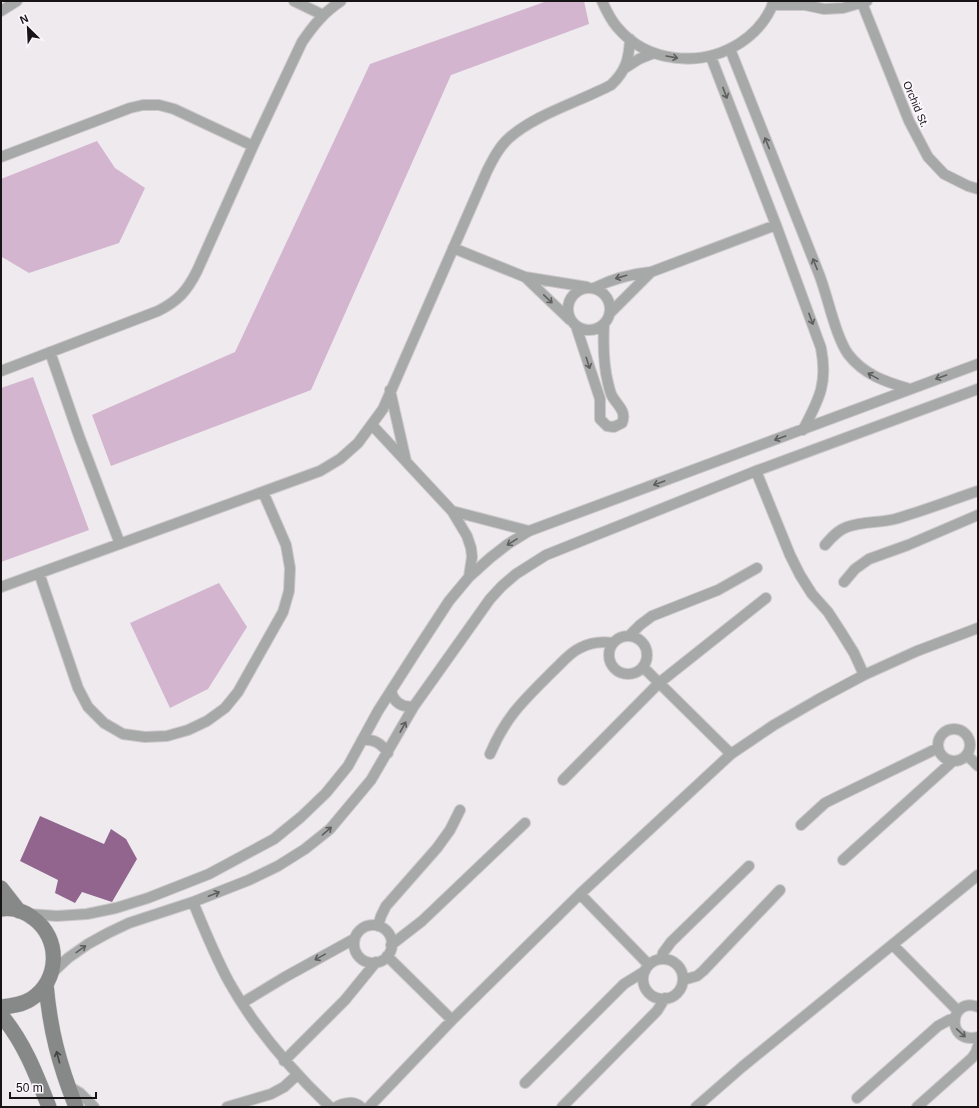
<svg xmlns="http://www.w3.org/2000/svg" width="979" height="1108" font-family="Arial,sans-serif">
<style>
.green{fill:#d3b5d0}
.building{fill:#91658e}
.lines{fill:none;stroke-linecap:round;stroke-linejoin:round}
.street-casing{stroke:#ccc8cb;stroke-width:12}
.secondary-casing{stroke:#ccc8cb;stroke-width:16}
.street{stroke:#a7a9a8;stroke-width:10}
.secondary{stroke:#868987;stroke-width:15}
.oneway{stroke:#5e5e5e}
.oneway2{stroke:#434343}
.labels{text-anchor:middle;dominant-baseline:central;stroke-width:4;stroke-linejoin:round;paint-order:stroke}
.street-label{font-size:11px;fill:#161415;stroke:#fcf7fc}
</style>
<rect width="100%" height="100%" fill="#efeaee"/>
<path class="green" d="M 547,1 L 584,1 L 589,24 L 451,75 L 311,390 L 111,466 L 92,415 L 235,352 L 370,64 Z
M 97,141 L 115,168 L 145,188 L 119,243 L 29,273 L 2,257 L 1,255 L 1,179 Z
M 33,377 L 89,530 L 1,562 L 1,388 Z
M 219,583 L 247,627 L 208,689 L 170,708 L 130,623 Z"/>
<path class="building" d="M 40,816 L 104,844 L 111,829 L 126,839 L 137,859 L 112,902 L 82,892 L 75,903 L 55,893 L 58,880 L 20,861 Z"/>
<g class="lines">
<g class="street-casing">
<path id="street" d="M 294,1 L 323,15
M 602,1 C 606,10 610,19 617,27 C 647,63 701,68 740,43 C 755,33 768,18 774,1
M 862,3 L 909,121 L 928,157 L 944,174 L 968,186 L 978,189
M 772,5 L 805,5 L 824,9 L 843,8 L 867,1
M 1,11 L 17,1
M 730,49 C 760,124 790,199 819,274 C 828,297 835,335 848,354 C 864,375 886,382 910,389
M 711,57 L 776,225 L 821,348 C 828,384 819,399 803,430
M 625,68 L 639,59 L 654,53
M 1,157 L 130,108 L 143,105 L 159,105 L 174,109 L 253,146
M 453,248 L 525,277 L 587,287
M 525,277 L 570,320
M568 309a21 21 0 1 1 42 0a21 21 0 1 1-42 0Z
M 594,288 C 612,279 630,274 651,272 L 776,225
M 610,313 L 651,272
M 576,326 L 600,399 L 600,419 L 607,426 L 614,427 L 622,423 C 627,411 617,405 612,396 C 610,392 609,387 608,383 C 603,363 603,345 604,324
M 50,352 L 79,436 L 120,544
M 1,371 L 158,311 C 178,301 187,291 197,271 L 253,146 L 302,42 C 313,26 324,12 341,1
M 390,390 L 406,461
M 372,425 L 452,511 L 467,536 L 471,548 L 472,557 L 469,577
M 756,471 L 790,555 L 800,575 L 812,594 L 828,612 L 841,632 L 854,653 L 864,675
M 452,511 L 529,531
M 825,545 C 831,538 838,530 847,527 C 862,521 879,523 895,519 C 923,511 951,500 978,491
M 39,573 L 78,688 L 88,707 L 104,723 L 123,734 L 145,737 L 167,736 L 188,730 L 207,721 L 225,708 L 238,692 L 283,612 L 289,591 L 290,568 L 286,545 L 263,492
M 844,582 L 855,569 L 869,559 L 908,545 L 978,515
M 1,587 L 320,471 L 340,459 L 358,443 L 383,409 L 487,171 C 493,159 499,147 509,138 C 536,114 579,102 611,85 C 626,71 629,59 630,39
M609 655a19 19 0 1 1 38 0a19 19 0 1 1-38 0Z
M 629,636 L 640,625 L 652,616 L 718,590 L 757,568
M 643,667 L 731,754
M 391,691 C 394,703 402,708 414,706
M938 745a16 16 0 1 1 32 0a16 16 0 1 1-32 0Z
M 362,740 C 374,739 381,743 388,753
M 490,754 C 506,716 524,700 552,672 C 561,664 569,653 580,648 C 591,642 601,641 613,643
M 967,755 L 978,766
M 563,780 L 659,683 L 766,598
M 801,825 L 825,803 L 837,797 L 938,748
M 843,860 L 953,761
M 580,894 L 649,965
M 193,902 C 204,929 215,956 229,982 C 256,1030 291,1070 330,1107
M 28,914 L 57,916 L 87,914 L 116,908 L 148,898 L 209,874 L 274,839 L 301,817 L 326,793 L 348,766 L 378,711 L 417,650 L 449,601 L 469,577 L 490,558 L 508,544 L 529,531 L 978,364
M354 944a19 19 0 1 1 38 0a19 19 0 1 1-38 0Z
M 378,926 L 381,916 L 386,906 L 437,848 L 450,830 L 460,810
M 391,945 L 422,921 L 525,823
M 893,945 L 958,1011
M 387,956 L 452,1020
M 661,959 L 663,953 L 671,942 L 749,866
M643 979a20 20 0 1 1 40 0a20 20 0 1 1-40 0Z
M 51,974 L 68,958 L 88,944 L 108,933 L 129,923 L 193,902 L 249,880 L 278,866 L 305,849 L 330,829 L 371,780 L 414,706 L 490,599 L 502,586 L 516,574 L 546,555 L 756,471 L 978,389
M 683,980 L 697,976 L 703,971 L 780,890
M 242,1003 L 285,977 L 354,939
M 978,1007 C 949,996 945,1045 978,1037
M 284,1061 L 345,1000 L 376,962
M 525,1083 L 624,984 L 645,971
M 68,1086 L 80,1093 L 94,1107
M 857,1098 L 938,1026 L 949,1020 L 955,1018
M 227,1107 L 271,1094 L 284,1087 L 297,1075
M 336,1107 C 344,1102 354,1101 361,1107
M 369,1107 L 452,1020 L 580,894 L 731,754 L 774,725 L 819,699 L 864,675 L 917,651 L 978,628
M 562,1107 L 652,1016 L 657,1011 L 665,998
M 696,1107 L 742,1067 L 978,875
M 917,1107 L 972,1058 L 976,1052 L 978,1046"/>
</g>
<g class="secondary-casing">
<path id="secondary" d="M 1,888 L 19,911
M 1,909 C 12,907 24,911 33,918 C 61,938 60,981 31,999 C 22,1005 11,1006 1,1007
M 46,984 C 50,1030 59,1064 76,1107
M 1,1015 C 24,1042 36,1074 49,1107"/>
</g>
<use href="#street" class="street"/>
<use href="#secondary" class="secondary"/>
</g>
<defs><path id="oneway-shaft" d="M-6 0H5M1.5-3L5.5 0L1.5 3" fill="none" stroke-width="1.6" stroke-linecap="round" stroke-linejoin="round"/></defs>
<g class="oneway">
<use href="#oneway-shaft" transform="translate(672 57) rotate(10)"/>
<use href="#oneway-shaft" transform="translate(725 93) rotate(69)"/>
<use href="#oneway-shaft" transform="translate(767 143) rotate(-112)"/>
<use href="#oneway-shaft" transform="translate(815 264) rotate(-112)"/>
<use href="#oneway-shaft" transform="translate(621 277) rotate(164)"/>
<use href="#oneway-shaft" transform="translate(548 299) rotate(44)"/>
<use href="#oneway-shaft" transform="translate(811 319) rotate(70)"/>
<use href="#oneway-shaft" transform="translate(588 363) rotate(72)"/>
<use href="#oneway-shaft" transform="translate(873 376) rotate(-151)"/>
<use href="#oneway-shaft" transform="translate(941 377) rotate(160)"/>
<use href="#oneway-shaft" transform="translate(780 438) rotate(160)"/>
<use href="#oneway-shaft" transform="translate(659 483) rotate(160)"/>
<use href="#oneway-shaft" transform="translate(512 542) rotate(148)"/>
<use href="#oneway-shaft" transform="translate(403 727) rotate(-61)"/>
<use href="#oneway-shaft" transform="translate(327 831) rotate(-41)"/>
<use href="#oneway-shaft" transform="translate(214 894) rotate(-21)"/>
<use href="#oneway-shaft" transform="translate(81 949) rotate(-36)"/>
<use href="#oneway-shaft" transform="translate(320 957) rotate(151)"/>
<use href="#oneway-shaft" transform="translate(961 1033) rotate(43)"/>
</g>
<use class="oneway2" href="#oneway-shaft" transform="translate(58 1057) rotate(-105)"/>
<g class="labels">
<g class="street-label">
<text transform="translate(916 104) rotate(67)">Orchid St.</text>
</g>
</g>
<rect width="979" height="1108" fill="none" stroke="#161415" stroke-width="4"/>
<g transform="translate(28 28) rotate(336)" stroke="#fcf7fc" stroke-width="3" paint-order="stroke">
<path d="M0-3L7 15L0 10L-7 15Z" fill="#161415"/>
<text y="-6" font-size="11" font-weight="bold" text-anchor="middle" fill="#161415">N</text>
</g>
<path d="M10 1092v6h86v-6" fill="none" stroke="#161415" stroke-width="2"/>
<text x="16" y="1092" font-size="12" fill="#161415" stroke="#fcf7fc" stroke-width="3" paint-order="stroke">50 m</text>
</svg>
